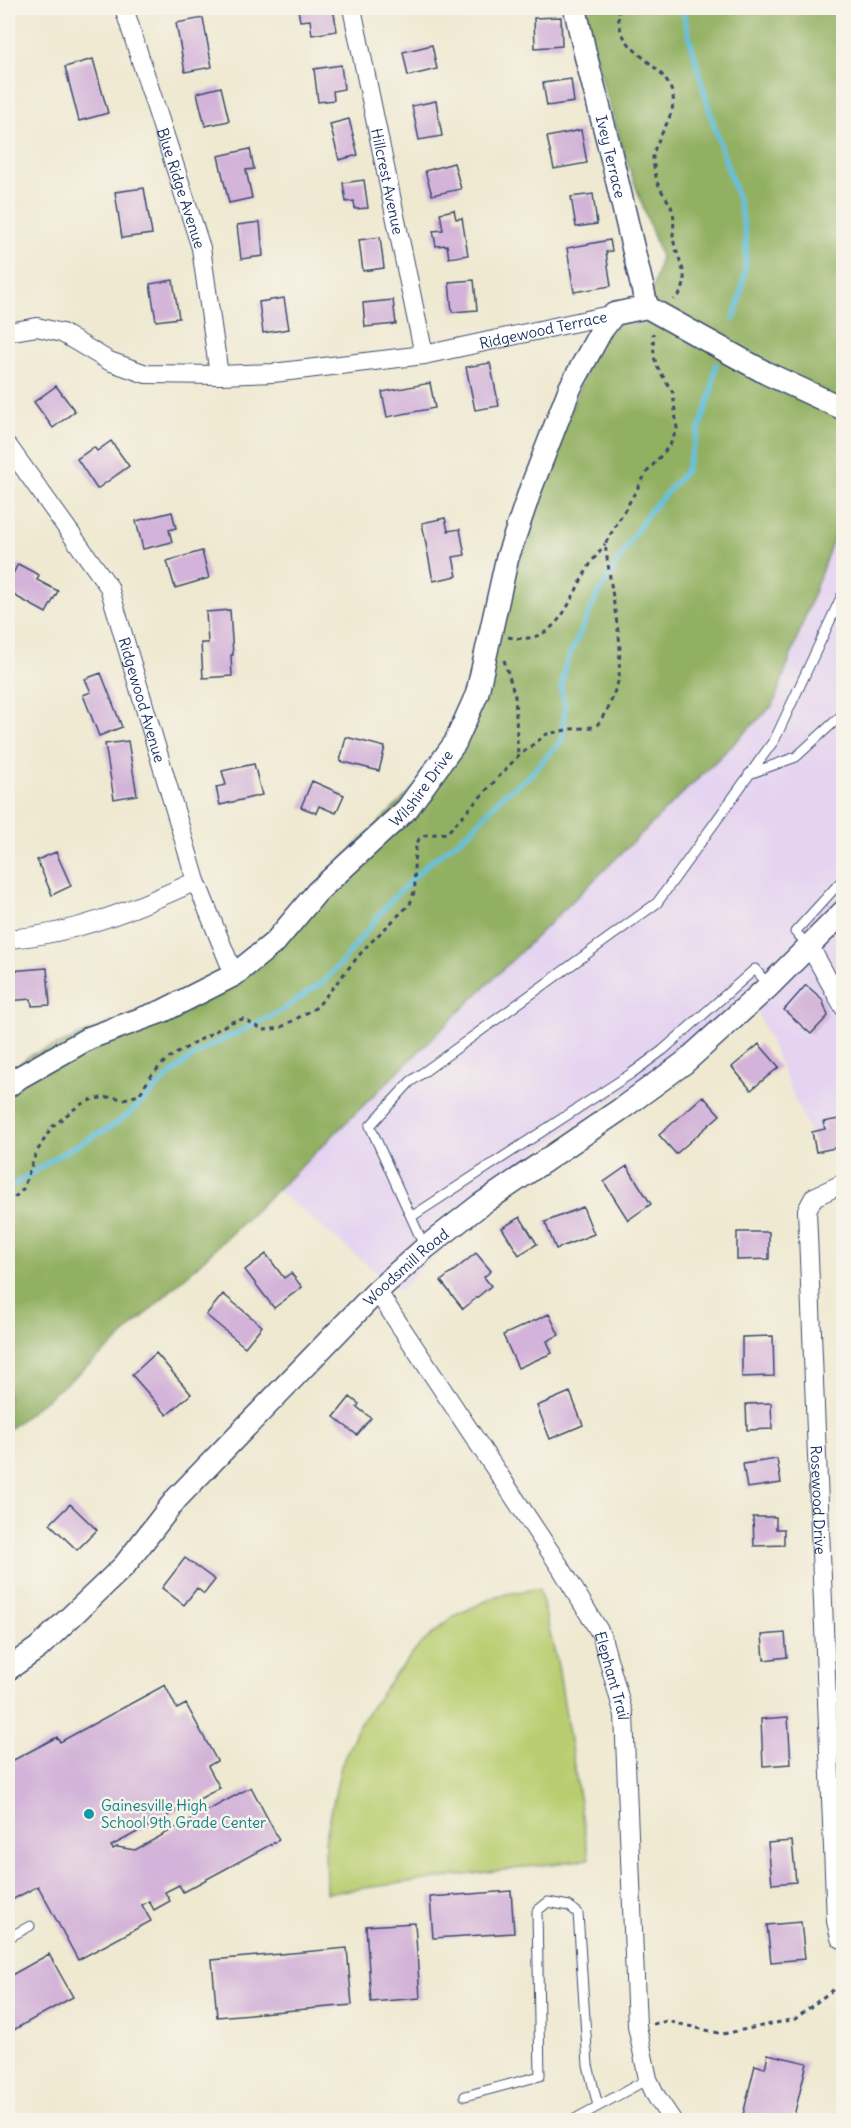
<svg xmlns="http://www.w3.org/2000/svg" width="851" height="2128" font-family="Delius,sans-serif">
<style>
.built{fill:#e4d3f1}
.green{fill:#b9cd70;stroke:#6a7e67;stroke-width:1.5}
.forest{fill:#92b062;stroke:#567060;stroke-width:1.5}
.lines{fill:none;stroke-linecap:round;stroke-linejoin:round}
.stream{stroke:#62c1e0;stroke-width:5}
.building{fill:#d3b3d9}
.service-casing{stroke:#3b4b6f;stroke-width:11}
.minor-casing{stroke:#3b4b6f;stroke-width:20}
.tertiary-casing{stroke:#3b4b6f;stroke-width:25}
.path{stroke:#3b4b6f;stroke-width:3;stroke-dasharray:4.5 4.5;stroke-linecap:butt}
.service{stroke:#fff;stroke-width:9}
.minor{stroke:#fff;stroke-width:18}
.tertiary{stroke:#fff;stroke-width:22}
.culture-dot{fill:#0f9aa8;stroke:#f7f3e8;stroke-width:2}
.labels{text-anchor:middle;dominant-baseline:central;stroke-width:5;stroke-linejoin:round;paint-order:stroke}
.street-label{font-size:15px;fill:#1b2f5e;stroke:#f7f3e8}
.culture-label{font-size:15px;fill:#0d838f;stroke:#f7f3e8;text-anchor:start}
</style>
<rect width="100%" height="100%" fill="#f7f3e8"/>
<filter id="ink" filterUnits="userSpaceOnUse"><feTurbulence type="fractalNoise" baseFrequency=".0167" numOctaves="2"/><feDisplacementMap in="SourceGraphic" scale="12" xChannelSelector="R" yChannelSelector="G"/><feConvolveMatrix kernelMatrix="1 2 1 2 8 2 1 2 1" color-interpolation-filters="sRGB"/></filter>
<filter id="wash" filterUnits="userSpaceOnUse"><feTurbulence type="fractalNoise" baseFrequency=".008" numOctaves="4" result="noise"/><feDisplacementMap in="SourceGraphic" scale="24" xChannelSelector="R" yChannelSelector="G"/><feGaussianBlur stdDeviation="1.35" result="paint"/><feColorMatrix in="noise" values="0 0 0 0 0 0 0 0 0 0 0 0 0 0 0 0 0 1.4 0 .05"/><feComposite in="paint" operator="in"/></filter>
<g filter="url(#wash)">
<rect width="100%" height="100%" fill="#efe9d1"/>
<path class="built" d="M 843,512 L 843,1125 L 813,1141 L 753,1002 L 495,1181 L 400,1292 L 277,1190 L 773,705 Z"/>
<path class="green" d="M 539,1588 L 558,1666 L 589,1859 L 326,1893 L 325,1841 L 341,1766 L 360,1723 L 393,1677 L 421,1644 L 453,1617 L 496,1596 Z"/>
<path class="forest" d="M 580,8 L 843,8 L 843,512 L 773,705 L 277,1190 L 111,1347 L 8,1430 L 8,1074 L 29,1056 L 222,979 L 460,742 L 486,632 L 601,331 L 648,307 L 661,257 L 625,156 Z"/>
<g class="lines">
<path class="stream" d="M 682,8 C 693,52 705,97 719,141 C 729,174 744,208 746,243 C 747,269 742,294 734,319
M 8,1189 L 62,1153 L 109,1128 L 130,1113 L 168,1077 L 188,1060 L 210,1046 L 281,1011 L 324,981 L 342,962 L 391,900 L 428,864 L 469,832 L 504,794 L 528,777 L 562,740 L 565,707 L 561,689 L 565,666 L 595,600 L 635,533 L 650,511 L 685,472 L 711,394 L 716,364"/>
</g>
<g id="blocks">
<path class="building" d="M 298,8 L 333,8 L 337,31 L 312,35 L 310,20 L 300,21 Z
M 561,17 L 562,46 L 535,48 L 534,18 Z
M 203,18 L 212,67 L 185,72 L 176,23 Z
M 432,45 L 437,69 L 408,76 L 403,52 Z
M 93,59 L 108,113 L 79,121 L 65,67 Z
M 341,65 L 344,89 L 333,91 L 334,100 L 318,102 L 314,69 Z
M 571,79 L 574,102 L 547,106 L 543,83 Z
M 221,87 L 229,121 L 205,126 L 197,93 Z
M 436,101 L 442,136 L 419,140 L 412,106 Z
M 349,119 L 358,155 L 339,160 L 330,124 Z
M 581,130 L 587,163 L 554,169 L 547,137 Z
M 250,149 L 254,169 L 246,170 L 252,198 L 229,203 L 218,156 Z
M 454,163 L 461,189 L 432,195 L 425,171 Z
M 364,180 L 368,208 L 355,209 L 354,201 L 346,202 L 343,183 Z
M 144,188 L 152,234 L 122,238 L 115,192 Z
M 593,194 L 597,224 L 576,227 L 571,197 Z
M 454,210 L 456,219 L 462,218 L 468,255 L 449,258 L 447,245 L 436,246 L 433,231 L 443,230 L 440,213 Z
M 260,222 L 263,256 L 241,259 L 237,225 Z
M 380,237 L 384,268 L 363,271 L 359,240 Z
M 610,240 L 612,251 L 606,252 L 611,286 L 574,292 L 567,248 Z
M 173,280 L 179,318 L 156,321 L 150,284 Z
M 474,280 L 477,310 L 452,312 L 449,282 Z
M 284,298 L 289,329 L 263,333 L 259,302 Z
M 393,300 L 396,324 L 365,327 L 363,303 Z
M 490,363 L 499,406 L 475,410 L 466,367 Z
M 430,383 L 435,408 L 387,417 L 382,392 Z
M 56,386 L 75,411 L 53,428 L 34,402 Z
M 111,441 L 129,466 L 97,489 L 77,459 L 94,447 L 97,451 Z
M 172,512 L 176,528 L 169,530 L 172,542 L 143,549 L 136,521 Z
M 445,518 L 448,531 L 460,529 L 465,555 L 453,557 L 457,576 L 433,581 L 422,523 Z
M 202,551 L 209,578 L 175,588 L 167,561 Z
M 18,564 L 39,575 L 37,580 L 58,591 L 46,613 L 8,592 L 8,583 Z
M 230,610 L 233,655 L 231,655 L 232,676 L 203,678 L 201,643 L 208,643 L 206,612 Z
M 101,673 L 122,727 L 99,736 L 83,695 L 91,692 L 85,679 Z
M 346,737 L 385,747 L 379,771 L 340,761 Z
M 128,741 L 137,795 L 114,799 L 105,744 Z
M 254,764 L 262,795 L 220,805 L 216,787 L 226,785 L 222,771 Z
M 312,781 L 344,795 L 336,813 L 319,806 L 316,813 L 301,807 Z
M 56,852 L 71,886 L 52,895 L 37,860 Z
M 47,968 L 50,1005 L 32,1006 L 31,999 L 8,1001 L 8,971 Z
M 806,985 L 822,999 L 828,1016 L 811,1034 L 784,1010 Z
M 759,1044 L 779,1067 L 751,1090 L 732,1067 Z
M 703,1096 L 720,1115 L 676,1154 L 659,1135 Z
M 844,1118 L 844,1146 L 816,1152 L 812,1132 L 825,1129 L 823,1122 Z
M 627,1166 L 651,1204 L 628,1220 L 604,1182 Z
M 583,1207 L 594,1234 L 556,1249 L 545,1222 Z
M 520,1217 L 537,1244 L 519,1255 L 502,1228 Z
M 737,1232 L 769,1232 L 769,1259 L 737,1260 Z
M 476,1253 L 491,1271 L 484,1277 L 491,1286 L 463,1309 L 441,1281 Z
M 266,1254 L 284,1278 L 291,1273 L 302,1287 L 274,1308 L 245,1270 Z
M 223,1294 L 262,1326 L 245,1347 L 206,1315 Z
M 549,1314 L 559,1335 L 547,1341 L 552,1353 L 518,1368 L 503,1335 Z
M 773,1336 L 774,1376 L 742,1377 L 742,1337 Z
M 156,1353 L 191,1394 L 167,1415 L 132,1375 Z
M 570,1392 L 583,1425 L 550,1439 L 537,1406 Z
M 350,1397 L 359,1404 L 357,1407 L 371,1418 L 357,1435 L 334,1417 Z
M 771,1403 L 772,1429 L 747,1430 L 746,1404 Z
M 777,1459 L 781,1483 L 747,1488 L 743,1464 Z
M 70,1504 L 97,1530 L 77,1550 L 50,1524 Z
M 753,1517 L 776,1517 L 776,1529 L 784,1529 L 784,1545 L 754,1546 Z
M 185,1558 L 215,1580 L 204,1594 L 197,1588 L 184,1605 L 162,1588 Z
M 785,1633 L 787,1657 L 764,1660 L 762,1635 Z
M 165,1685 L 177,1709 L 186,1704 L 217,1761 L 208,1766 L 220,1788 L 111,1846 L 113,1849 L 117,1847 L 135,1850 L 251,1787 L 279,1840 L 183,1892 L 179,1885 L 165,1892 L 170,1901 L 154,1910 L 149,1901 L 142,1905 L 151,1921 L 78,1960 L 38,1886 L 8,1902 L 8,1763 L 57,1737 L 60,1742 Z
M 788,1717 L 791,1764 L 763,1766 L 761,1719 Z
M 792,1841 L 796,1882 L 772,1884 L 768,1843 Z
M 511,1891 L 514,1933 L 433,1938 L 430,1897 Z
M 801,1922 L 805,1959 L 771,1962 L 767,1925 Z
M 415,1923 L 420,1998 L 371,2002 L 366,1926 Z
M 347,1948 L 352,2005 L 217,2017 L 212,1960 Z
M 49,1954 L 73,1997 L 8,2033 L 8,1977 Z
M 768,2054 L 807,2063 L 793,2120 L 764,2120 L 743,2115 L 755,2065 L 765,2068 Z"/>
</g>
</g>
<g filter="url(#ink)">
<use href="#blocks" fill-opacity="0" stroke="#3b4b6f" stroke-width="1.5"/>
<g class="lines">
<g class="service-casing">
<path id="service" d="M 749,774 L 796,757 L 844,713
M 809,945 L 795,932 L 844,878
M 411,1217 L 632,1073 L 663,1050 L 755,969 L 769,986
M 425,1248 L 370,1126 L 410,1082 L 657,903 L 775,739 L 844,591
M 8,1938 L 30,1926
M 465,2096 L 540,2076 L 537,1911 L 548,1902 L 569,1906 L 578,1913 L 588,2065 L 598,2106
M 573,2120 L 648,2079"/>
</g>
<g class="minor-casing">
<g id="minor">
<path id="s1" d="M 124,8 L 201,248 L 219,375"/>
<path id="s2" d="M 352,8 L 424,355"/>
<path id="s3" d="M 8,332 L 37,327 L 62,333 L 109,361 L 146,374 L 219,375 L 273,373 L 424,355 L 614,314"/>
<path id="s4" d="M 8,446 L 109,587 L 196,881 L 234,975"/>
<path d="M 8,939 C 76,934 135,909 196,881"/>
<path d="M 809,945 L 844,1008"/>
<path id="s5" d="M 844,1183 L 814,1197 L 807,1210 L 836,1921 L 840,1938 L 844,1940"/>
<path id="s6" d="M 377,1291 L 561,1568 L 601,1634 L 624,1715 L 637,2026 L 648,2079 L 656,2096 L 672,2120"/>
</g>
</g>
<g class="tertiary-casing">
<g id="tertiary">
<path id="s7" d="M 575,8 L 585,53 L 607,138 L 647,307"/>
<path id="s8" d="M 8,1086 L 20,1077 L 89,1038 L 163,1011 L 234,975 L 275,942 L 317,892 L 407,809 L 455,743 L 477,694 L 507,559 L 531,488 L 570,388 L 601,331 L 614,314 L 647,307 L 766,373 L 844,409"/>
<path id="s9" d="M 8,1669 L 38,1648 L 124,1566 L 177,1498 L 377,1291 L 425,1248 L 480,1205 L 621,1109 L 684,1063 L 769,986 L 844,911"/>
</g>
</g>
<path class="path" d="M 619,8 C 613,53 660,57 672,92 C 679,113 655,138 653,157 C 653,164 656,178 658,184 C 662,194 671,202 673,213 C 675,220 673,228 673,236 C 674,256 697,281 674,300
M 508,637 C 560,648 569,597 591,563 C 595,557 600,551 605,544
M 504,660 L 515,696 L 518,756
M 8,1204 L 23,1189 L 36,1153 L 52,1127 L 78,1106 L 93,1099 L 111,1097 L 124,1099 L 139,1095 L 151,1076 L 167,1059 L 231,1022 L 243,1019 L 264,1030 L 280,1028 L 317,1007 L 365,948 L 410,904 L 415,889 L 414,862 L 416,846 L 419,839 L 426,835 L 447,833 L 518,756 L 547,734 L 571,729 L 594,727 L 598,724 L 609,707 L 619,679 L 620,644 L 605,544 L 647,472 L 670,445 L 677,429 L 673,393 L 658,368 L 654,357 L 653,333
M 653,2024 L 667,2021 L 723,2034 L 795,2019 L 835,1988"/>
<use href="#service" class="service"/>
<use href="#minor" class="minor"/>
<use href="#tertiary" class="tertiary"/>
</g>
</g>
<circle class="culture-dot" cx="89" cy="1814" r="6"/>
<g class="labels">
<g class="street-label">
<text stroke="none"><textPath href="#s7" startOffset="153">Ivey Terrace</textPath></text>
<text stroke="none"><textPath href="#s2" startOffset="177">Hillcrest Avenue</textPath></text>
<text stroke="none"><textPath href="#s1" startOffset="189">Blue Ridge Avenue</textPath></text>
<text stroke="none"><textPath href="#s3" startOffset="550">Ridgewood Terrace</textPath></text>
<text stroke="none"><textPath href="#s4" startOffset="291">Ridgewood Avenue</textPath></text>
<text stroke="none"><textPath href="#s8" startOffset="518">Wilshire Drive</textPath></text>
<text stroke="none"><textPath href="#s9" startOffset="567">Woodsmill Road</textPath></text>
<text stroke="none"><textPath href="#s5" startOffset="338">Rosewood Drive</textPath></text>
<text stroke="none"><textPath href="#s6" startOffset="453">Elephant Trail</textPath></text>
</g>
<g class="culture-label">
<text x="101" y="1805">Gainesville High<tspan x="101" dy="17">School 9th Grade Center</tspan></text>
</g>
</g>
<rect width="851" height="2128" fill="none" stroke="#f7f3e8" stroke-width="30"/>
</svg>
